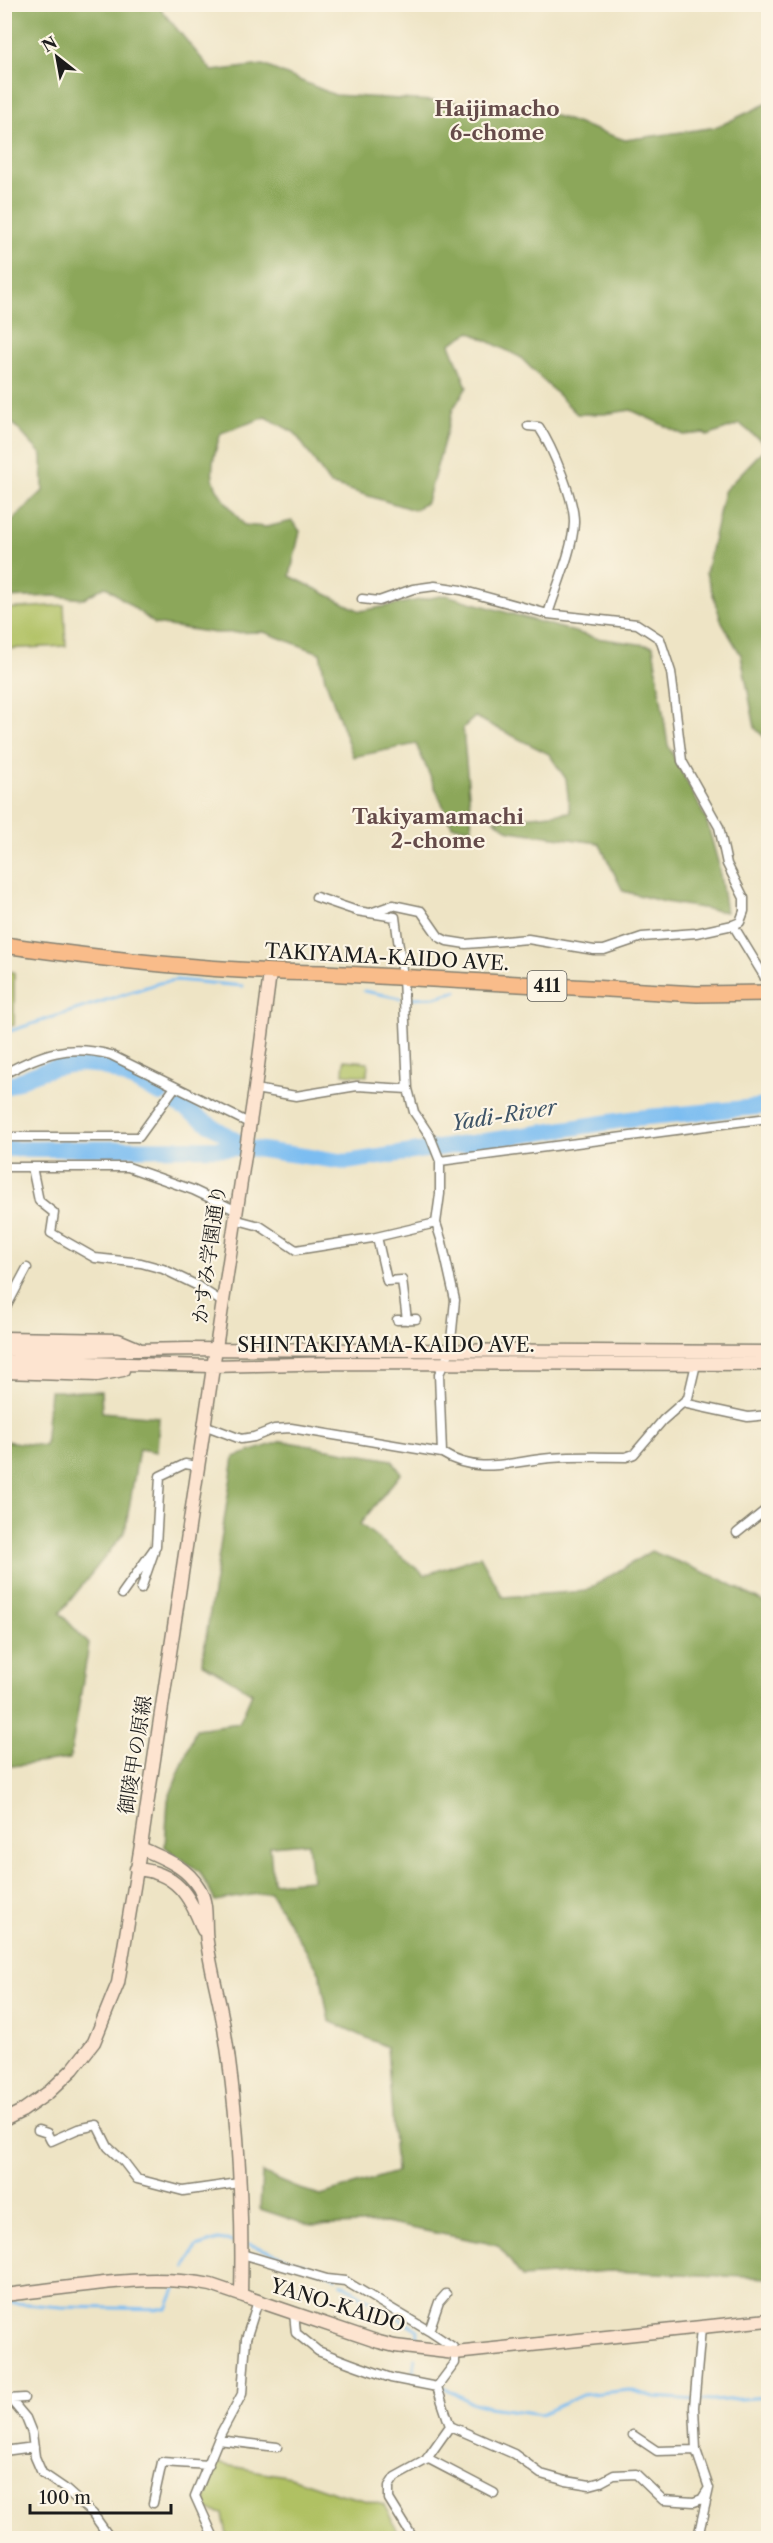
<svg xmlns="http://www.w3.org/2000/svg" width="773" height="2543" font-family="'Libre Caslon Text','Noto Serif JP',serif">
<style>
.green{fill:#b0c164;stroke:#666e40;stroke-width:1.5}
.forest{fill:#8ca75a;stroke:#54623b;stroke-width:1.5;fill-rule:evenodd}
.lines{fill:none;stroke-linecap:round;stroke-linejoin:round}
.stream{stroke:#7cbdf1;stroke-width:3}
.river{stroke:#7cbdf1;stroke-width:16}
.street-casing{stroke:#858070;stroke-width:11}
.secondary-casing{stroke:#858070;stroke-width:15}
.highway-casing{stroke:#858070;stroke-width:18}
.street{stroke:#fff;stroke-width:8}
.secondary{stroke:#fde4d0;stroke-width:12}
.highway{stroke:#f9bc8a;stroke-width:15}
.labels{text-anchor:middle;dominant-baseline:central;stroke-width:4.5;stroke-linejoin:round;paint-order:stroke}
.shield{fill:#fcf5e5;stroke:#5f5d58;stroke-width:1.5}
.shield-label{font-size:18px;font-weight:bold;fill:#1c1c1c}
.street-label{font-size:20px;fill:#1c1c1c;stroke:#fcf5e5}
.neighbourhood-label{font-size:21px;font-weight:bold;fill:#654b4a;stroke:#fcf5e5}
.water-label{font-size:21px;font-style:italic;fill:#3e5467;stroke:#fcf5e5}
</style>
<rect width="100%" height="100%" fill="#fcf5e5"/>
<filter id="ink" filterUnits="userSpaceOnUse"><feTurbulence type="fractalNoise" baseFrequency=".0167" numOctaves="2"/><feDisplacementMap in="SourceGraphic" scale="12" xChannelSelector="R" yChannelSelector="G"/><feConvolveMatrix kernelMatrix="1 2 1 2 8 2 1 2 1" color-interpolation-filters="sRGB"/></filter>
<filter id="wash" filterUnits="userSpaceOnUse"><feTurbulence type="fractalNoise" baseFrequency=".008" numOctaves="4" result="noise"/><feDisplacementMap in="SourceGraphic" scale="24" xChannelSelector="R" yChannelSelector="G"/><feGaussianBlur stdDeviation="1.35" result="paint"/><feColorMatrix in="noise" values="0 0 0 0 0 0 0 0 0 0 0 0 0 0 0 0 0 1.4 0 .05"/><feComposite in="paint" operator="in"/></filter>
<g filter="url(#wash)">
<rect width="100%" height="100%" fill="#eee4c5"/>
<path class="green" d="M 64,605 L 66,646 L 5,649 L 5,609 Z
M 5,971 L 14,972 L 14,1025 L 5,1028 Z
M 344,1060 L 368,1062 L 367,1076 L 343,1074 Z
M 214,2463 L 290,2477 L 337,2493 L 384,2505 L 401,2538 L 261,2538 L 227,2535 L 223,2514 L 204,2509 Z"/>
<path class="forest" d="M 5,4 L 157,5 L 212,71 L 263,65 L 335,95 L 530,107 L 625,140 L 717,127 L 768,103 L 768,741 L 755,728 L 741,655 L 722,623 L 706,573 L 724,491 L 767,446 L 740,424 L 708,436 L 704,433 L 684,435 L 631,410 L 604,414 L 577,414 L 520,357 L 470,332 L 450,344 L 467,387 L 453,409 L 427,502 L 414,510 L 330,484 L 295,433 L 266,417 L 221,433 C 203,483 214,486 244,525 L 266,527 L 292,521 L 300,531 L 290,576 L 360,611 L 446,595 L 596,638 L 653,646 L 668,745 L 706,819 L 718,862 L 726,912 L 665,902 L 623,891 L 599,843 L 510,831 L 494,820 L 570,812 L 566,779 L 549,754 L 475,717 L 463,728 L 472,828 L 452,826 L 416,744 L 353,757 L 325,679 L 320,653 L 264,632 L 215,633 L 155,624 L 105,586 L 84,599 L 54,596 L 5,598 L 5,522 L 12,521 L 43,491 L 42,455 L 5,415 Z
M 50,1391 L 101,1391 L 102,1412 L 159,1417 L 157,1452 L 139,1449 L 125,1532 L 60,1613 L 89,1644 L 70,1759 L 5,1767 L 5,1441 L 45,1446 Z
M 282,1441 L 392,1460 L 401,1473 L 360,1524 L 425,1575 L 480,1556 L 503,1597 L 586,1591 L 651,1551 L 721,1579 L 768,1605 L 768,2278 L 610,2271 L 522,2277 L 498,2245 L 385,2223 L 311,2226 L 260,2209 L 262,2173 L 297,2188 L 321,2195 L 396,2172 L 387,2047 L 329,2021 L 320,1973 L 270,1892 L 215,1901 L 200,1872 L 165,1847 L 168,1800 L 196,1729 L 239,1723 L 252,1693 L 202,1663 L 234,1457 ZM 308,1843 L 312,1880 L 273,1883 L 270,1846 Z"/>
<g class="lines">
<path class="stream" d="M 364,991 L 400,998
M 408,998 L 435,997 L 457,991
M 4,1033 L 159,983 L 176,980 L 243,986
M 249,2244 L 332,2275 L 336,2278
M 186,2268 L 196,2247 L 218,2240 L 232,2242
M 341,2283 L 418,2330 L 417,2343
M 4,2302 L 61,2307 L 167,2309 L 175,2289
M 415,2358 L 413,2375 L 427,2380
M 444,2387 L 468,2401 L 488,2407 L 542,2414 L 582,2395 L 630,2390 L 654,2397 L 712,2401 L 768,2397"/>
<path class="river" d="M 4,1088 C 36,1072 73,1056 109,1069 C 126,1076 143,1086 160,1094
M 175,1103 L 248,1148
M 4,1149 L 248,1148 L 346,1162 L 637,1118 L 768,1106"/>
</g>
</g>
<g filter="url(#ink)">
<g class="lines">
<g class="street-casing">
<path id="street" d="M 528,426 L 539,427 C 552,447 575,500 574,523 C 573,549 556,588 548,614
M 362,599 L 379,601 L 413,589 L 435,586 L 461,590 L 548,614 L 637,624 L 660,639 L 671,672 L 682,761 L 719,827 L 727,864 L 744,898 L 744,911 L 740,922 L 733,925 L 764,976 L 768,987
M 316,897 L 357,911 L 395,917 L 403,977 L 408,1089 L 414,1112 L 430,1136 L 440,1161 L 440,1194 L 436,1223 L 442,1242 L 455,1300 L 450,1351 L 439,1374 L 442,1453
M 373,912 L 393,905 L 421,911 L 439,937 L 447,941 L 466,944 L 528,939 L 594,950 L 604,950 L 642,937 L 696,933 L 733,925
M 4,1074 C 42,1053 69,1044 111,1055 L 249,1123
M 255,1089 L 296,1096 L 357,1086 L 408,1089
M 4,1137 L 139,1137 L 175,1087
M 440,1161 L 768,1118
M 4,1167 L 128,1167 L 193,1190 L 235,1210
M 32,1167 L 39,1201 L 54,1213 L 51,1233 L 95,1258 L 141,1263 L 163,1269 L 196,1285 L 222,1302
M 234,1219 L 260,1226 L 296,1250 L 372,1238 L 436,1223
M 377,1237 L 387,1281 L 402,1280 L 407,1320
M 4,1311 L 27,1268
M 397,1320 L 416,1319
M 683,1403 L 748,1417 L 768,1415
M 204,1425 L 241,1439 L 254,1437 L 274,1429 L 291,1428 L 442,1453 C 478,1476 513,1461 551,1458 C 576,1456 601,1457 626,1457 L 634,1454 L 663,1420 L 688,1398 L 696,1364
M 737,1533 L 768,1508
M 141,1589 L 154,1552
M 122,1594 L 156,1546 L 160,1476 L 185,1464 L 198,1466
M 38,2130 L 47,2133 L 51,2141 L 78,2129 L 97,2125 L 108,2147 L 124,2162 L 137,2179 L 183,2191 L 239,2183
M 242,2254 L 327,2279 L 345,2281 L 429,2331 L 453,2347 L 455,2353 L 455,2363 L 437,2387
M 294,2313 L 296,2333 L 318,2351 L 352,2364 L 391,2378 L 437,2387 L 450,2426 L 514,2454 L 541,2474 L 566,2481 L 590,2485 L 601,2482 L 614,2475 L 636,2474 L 663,2500 L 694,2502 L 702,2499 L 709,2488
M 429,2331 L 439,2302 L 446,2294
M 8,2399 L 24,2398
M 10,2399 L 26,2418 L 32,2433 L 35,2457 L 42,2473 L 64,2488 L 93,2514 L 110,2538
M 633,2435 L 657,2451 L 696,2450
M 218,2440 L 277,2447
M 4,2451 L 34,2447
M 427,2458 L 494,2493
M 153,2503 L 162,2462 L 209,2465
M 214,2538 L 195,2496 L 221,2433 L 242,2394 L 246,2339 L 258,2301
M 413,2538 L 389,2499 L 389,2486 L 395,2477 L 426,2460 L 450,2426
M 693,2538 L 698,2537 L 709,2488 L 696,2450 L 694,2407 L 701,2328"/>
</g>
<g class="secondary-casing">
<path id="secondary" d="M 4,1338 L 118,1340 L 137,1348
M 4,1349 L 86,1351 L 187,1349 L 768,1352
M 4,1361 L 212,1366 L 341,1363 L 768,1364
M 4,1372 L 97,1375 L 123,1370
M 141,1848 C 164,1859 185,1865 199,1888 C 209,1905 204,1923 207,1942 C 211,1970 219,1998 224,2027 C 238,2114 243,2206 241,2295
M 136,1869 C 176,1872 190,1895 203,1930
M 4,2120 L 22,2111 L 49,2092 L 73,2069 L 94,2042 L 118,1983 L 142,1839 L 255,1089 L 270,973
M 4,2295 C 73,2288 143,2272 211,2285 L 379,2342 L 395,2346 L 455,2353 L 768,2320"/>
</g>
<g class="highway-casing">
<path id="highway" d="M 4,945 C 111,960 217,972 325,973 L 697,994 L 768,993"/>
</g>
<use href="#street" class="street"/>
<use href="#secondary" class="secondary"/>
<use href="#highway" class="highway"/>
</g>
</g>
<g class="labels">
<rect class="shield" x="527.5" y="971" width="39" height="30" rx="4.5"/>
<g class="shield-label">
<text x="547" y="986">411</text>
</g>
<g class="street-label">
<text transform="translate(387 957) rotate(3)">TAKIYAMA-KAIDO AVE.</text>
<text transform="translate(209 1254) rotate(-82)">かすみ学園通り</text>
<text x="386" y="1345">SHINTAKIYAMA-KAIDO AVE.</text>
<text transform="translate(135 1755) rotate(-81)">御陵甲の原線</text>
<text transform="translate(338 2305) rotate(17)">YANO-KAIDO</text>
</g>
<g class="neighbourhood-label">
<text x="497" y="108">Haijimacho<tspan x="497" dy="24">6-chome</tspan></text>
<text x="438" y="816">Takiyamamachi<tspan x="438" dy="24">2-chome</tspan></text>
</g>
<g class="water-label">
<text transform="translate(504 1115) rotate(-9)">Yadi-River</text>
</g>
</g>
<rect width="773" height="2543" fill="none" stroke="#fcf5e5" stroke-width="24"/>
<g transform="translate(57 57) rotate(329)" stroke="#fcf5e5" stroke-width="4.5" paint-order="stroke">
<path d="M0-4.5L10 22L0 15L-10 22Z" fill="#1c1c1c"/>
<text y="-9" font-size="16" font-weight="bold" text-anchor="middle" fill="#1c1c1c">N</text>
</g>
<path d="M30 2504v9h141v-9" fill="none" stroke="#1c1c1c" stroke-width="3"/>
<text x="39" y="2504" font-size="18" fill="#1c1c1c" stroke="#fcf5e5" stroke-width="4.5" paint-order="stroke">100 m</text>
</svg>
